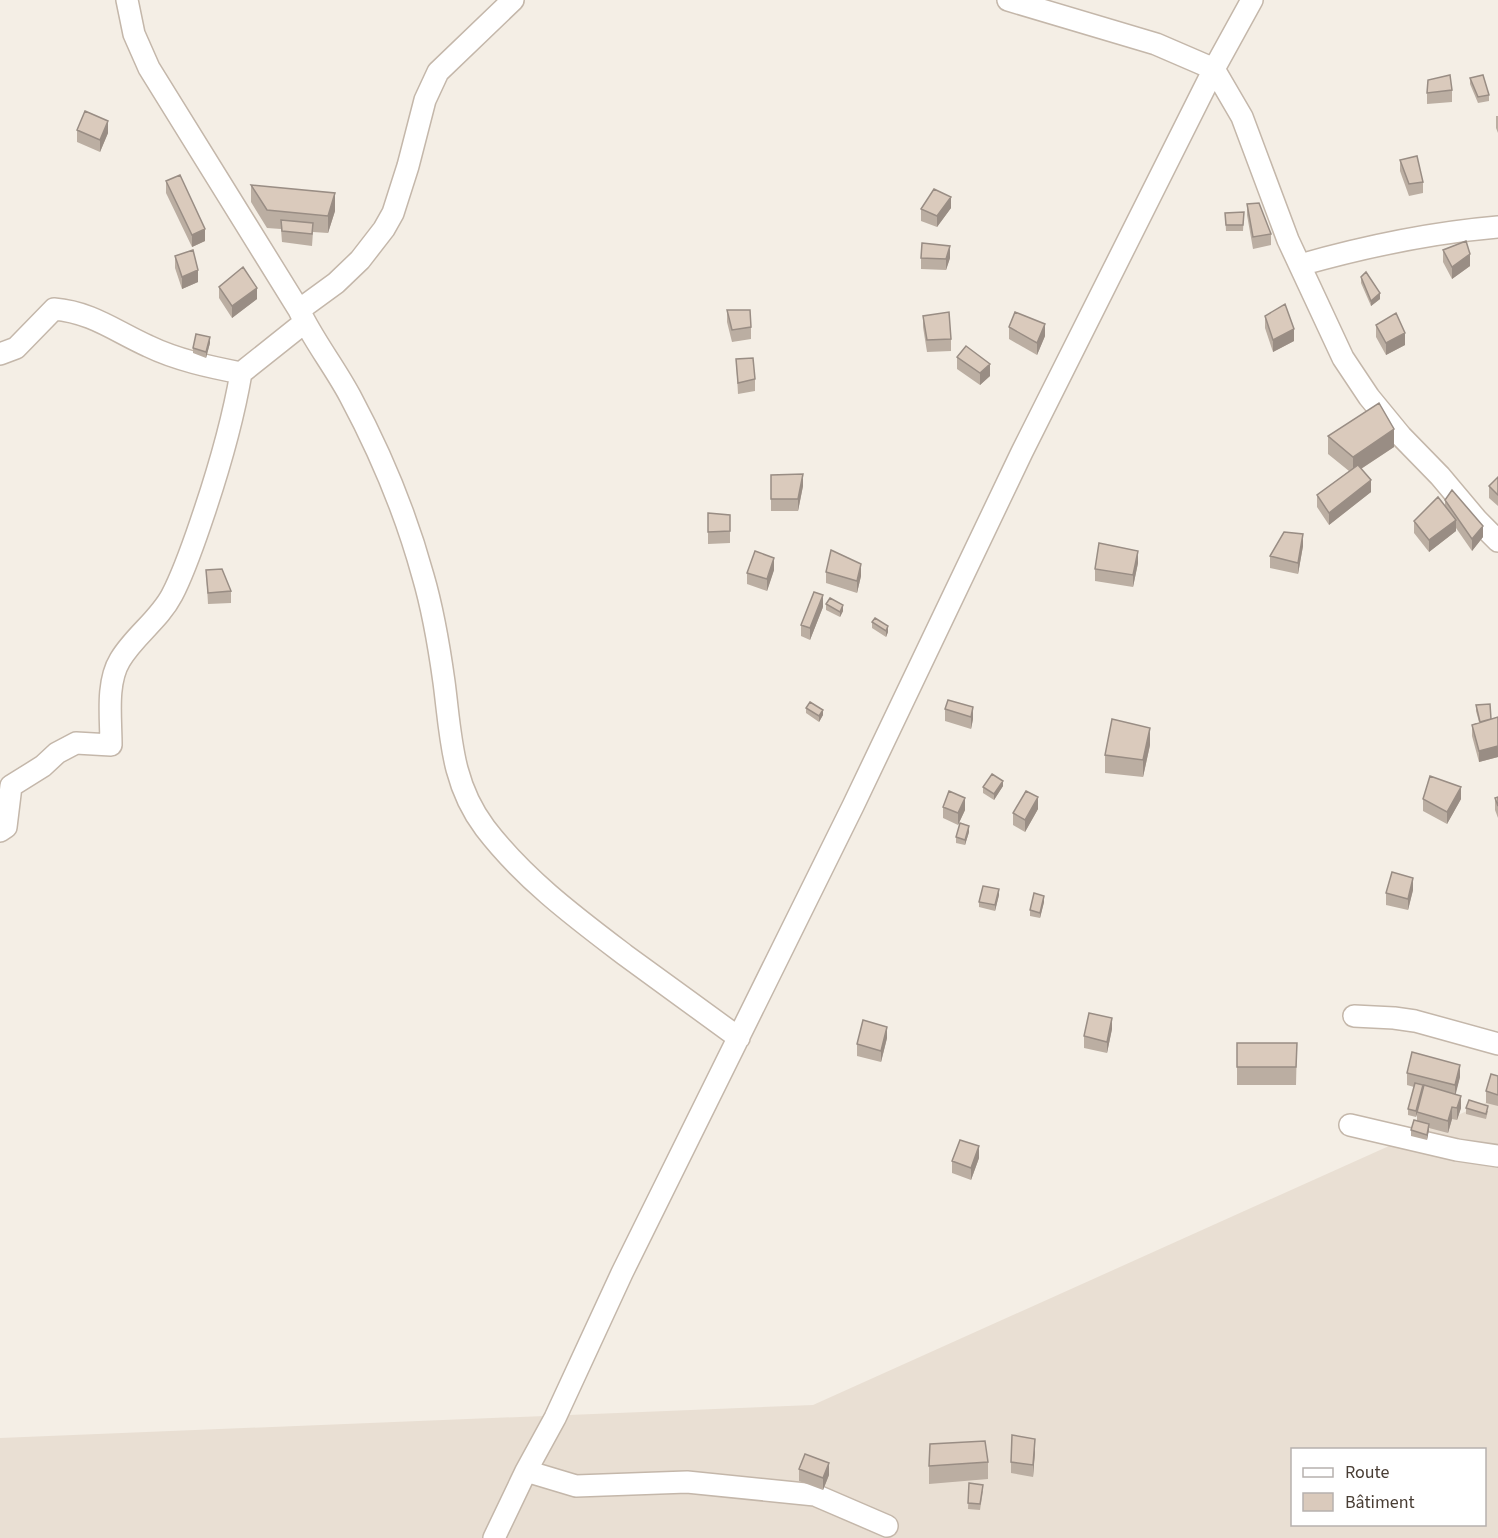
<svg xmlns="http://www.w3.org/2000/svg" width="1498" height="1538" font-family="'Source Sans 3',sans-serif">
<style>
.residential{fill:#e9dfd3;fill-rule:evenodd}
.lines{fill:none;stroke-linecap:round;stroke-linejoin:round}
.minor-casing{stroke:#c4b7aa;stroke-width:24}
.minor{stroke:#fff;stroke-width:21}
.wall{fill:#bbaea2}
.shaded-wall{fill:#998d84}
.building{fill:#dacabc;stroke:#998d84;stroke-width:1.5}
</style>
<rect width="100%" height="100%" fill="#f4eee5"/>
<path class="residential" d="M 1498,1097 L 1498,1538 L 0,1538 L 0,1438 L 813,1405 ZM 1292,1450 L 1484,1450 L 1484,1524 L 1292,1524 Z"/>
<g class="lines">
<g class="minor-casing">
<path id="minor" d="M 127,0 L 134,34 L 149,68 L 299,310
M 513,0 L 438,72 L 425,100 L 408,166 L 393,213 L 384,229 L 360,260 L 336,283 L 299,310 C 313,340 334,366 350,396 C 380,452 406,514 423,576 C 433,610 439,646 444,682 C 451,735 451,783 485,828 C 524,879 575,917 625,955 C 663,983 701,1010 739,1038
M 1008,0 L 1156,44 L 1214,69 L 1242,117 L 1288,240 L 1343,358 L 1369,397 L 1401,436 L 1440,476 L 1477,520 L 1498,541
M 1300,265 C 1367,246 1428,233 1498,227
M 0,354 L 16,348 L 54,309 C 91,312 115,331 148,346 C 177,360 210,367 241,373
M 0,831 L 6,827 L 11,786 L 43,766 L 57,753 L 76,743 L 111,745 C 111,718 106,683 120,660 C 134,636 159,620 172,595 C 186,568 195,539 205,510 C 220,465 233,420 241,373 L 305,322
M 1354,1016 L 1394,1018 L 1415,1021 L 1498,1044
M 1350,1125 L 1457,1150 L 1498,1156
M 526,1471 L 576,1486 L 687,1482 L 815,1495 L 887,1526
M 494,1538 L 526,1471 L 555,1418 L 622,1273 L 853,806 L 1022,452 L 1214,69 L 1252,0"/>
</g>
<use href="#minor" class="minor"/>
</g>
<path class="wall" d="M 1470,78 L 1489,95 L 1489,101 L 1478,103 L 1470,84 Z
M 1452,90 L 1452,102 L 1427,104 L 1427,93 Z
M 1496,116 L 1498,116 L 1498,133 L 1496,128 Z
M 77,130 L 108,133 L 100,152 L 77,142 Z
M 1400,160 L 1423,182 L 1423,193 L 1409,196 L 1400,171 Z
M 166,181 L 205,241 L 192,247 L 166,193 Z
M 251,185 L 335,211 L 328,233 L 313,232 L 312,246 L 282,242 L 281,229 L 267,228 L 251,202 Z
M 1247,204 L 1271,234 L 1271,245 L 1253,249 L 1247,215 Z
M 951,208 L 937,227 L 921,221 L 921,209 Z
M 1244,212 L 1243,231 L 1226,231 L 1225,213 Z
M 1443,250 L 1470,266 L 1452,279 L 1443,262 Z
M 175,256 L 198,282 L 182,289 L 175,268 Z
M 921,258 L 950,258 L 946,270 L 921,269 Z
M 1361,277 L 1380,299 L 1371,306 L 1361,283 Z
M 219,287 L 257,299 L 232,318 L 219,298 Z
M 727,310 L 751,327 L 751,339 L 732,342 L 727,322 Z
M 923,316 L 951,339 L 951,351 L 927,352 L 923,327 Z
M 1265,316 L 1294,341 L 1273,352 L 1265,328 Z
M 1376,325 L 1405,345 L 1386,355 L 1376,337 Z
M 1009,327 L 1045,336 L 1037,355 L 1009,339 Z
M 210,343 L 206,358 L 193,353 L 193,348 Z
M 957,357 L 990,376 L 980,385 L 957,369 Z
M 736,359 L 755,379 L 755,391 L 738,394 Z
M 1328,436 L 1394,447 L 1361,469 L 1371,492 L 1329,525 L 1317,507 L 1317,495 L 1349,471 L 1328,454 Z
M 771,475 L 803,486 L 798,511 L 771,511 Z
M 1498,477 L 1498,506 L 1489,498 L 1489,486 Z
M 1445,500 L 1483,537 L 1472,551 L 1456,528 L 1456,531 L 1429,552 L 1414,533 L 1414,521 L 1445,506 Z
M 708,513 L 730,531 L 730,543 L 708,544 Z
M 1303,546 L 1298,574 L 1270,568 L 1270,556 Z
M 1138,563 L 1133,587 L 1095,581 L 1095,569 Z
M 206,570 L 231,591 L 231,603 L 208,604 Z
M 774,570 L 767,591 L 747,584 L 747,573 Z
M 826,572 L 861,576 L 857,593 L 826,583 Z
M 826,604 L 843,611 L 840,617 L 826,610 Z
M 823,607 L 810,640 L 801,636 L 801,625 Z
M 872,622 L 888,632 L 886,637 L 872,628 Z
M 1476,705 L 1491,719 L 1498,717 L 1498,757 L 1479,762 L 1472,736 L 1472,725 L 1479,722 L 1476,711 Z
M 973,707 L 973,719 L 971,729 L 945,721 L 945,709 Z
M 806,708 L 823,715 L 819,722 L 806,713 Z
M 1150,745 L 1143,777 L 1105,773 L 1105,755 Z
M 1003,786 L 994,800 L 983,793 L 983,787 Z
M 1498,797 L 1498,818 L 1495,810 L 1495,798 Z
M 1423,799 L 1461,799 L 1447,824 L 1423,811 Z
M 943,807 L 965,810 L 958,825 L 943,818 Z
M 1038,809 L 1025,832 L 1013,825 L 1013,813 Z
M 969,832 L 965,845 L 956,843 L 956,837 Z
M 1413,890 L 1408,910 L 1386,905 L 1386,893 Z
M 999,895 L 995,911 L 979,907 L 979,902 Z
M 1044,902 L 1040,918 L 1030,916 L 1030,910 Z
M 1112,1029 L 1107,1053 L 1084,1048 L 1084,1036 Z
M 887,1038 L 881,1062 L 857,1056 L 857,1044 Z
M 1237,1043 L 1297,1043 L 1296,1085 L 1237,1085 Z
M 1407,1073 L 1460,1077 L 1455,1094 L 1461,1108 L 1457,1120 L 1452,1119 L 1448,1133 L 1429,1128 L 1427,1140 L 1411,1136 L 1411,1130 L 1417,1121 L 1417,1114 L 1416,1117 L 1408,1115 L 1408,1109 L 1414,1087 L 1407,1085 Z
M 1498,1076 L 1498,1106 L 1486,1103 L 1486,1091 Z
M 1466,1108 L 1488,1111 L 1486,1119 L 1466,1114 Z
M 979,1158 L 971,1180 L 952,1173 L 952,1161 Z
M 1035,1451 L 1033,1477 L 1011,1473 L 1011,1462 Z
M 988,1462 L 988,1479 L 929,1484 L 929,1466 Z
M 799,1469 L 829,1475 L 823,1490 L 799,1481 Z
M 969,1483 L 983,1491 L 980,1510 L 968,1509 Z"/>
<path class="shaded-wall" d="M 108,121 L 108,133 L 100,152 L 100,140 Z
M 335,193 L 335,211 L 328,233 L 328,216 Z
M 951,197 L 951,208 L 937,227 L 937,216 Z
M 205,229 L 205,241 L 192,247 L 192,235 Z
M 950,246 L 950,258 L 946,270 L 946,259 Z
M 1470,254 L 1470,266 L 1452,279 L 1452,267 Z
M 198,270 L 198,282 L 182,289 L 182,277 Z
M 257,288 L 257,299 L 232,318 L 232,306 Z
M 1380,293 L 1380,299 L 1371,306 L 1371,301 Z
M 1045,324 L 1045,336 L 1037,355 L 1037,343 Z
M 1294,329 L 1294,341 L 1273,352 L 1273,340 Z
M 1405,333 L 1405,345 L 1386,355 L 1386,343 Z
M 210,337 L 210,343 L 206,358 L 206,352 Z
M 990,364 L 990,376 L 980,385 L 980,373 Z
M 1394,429 L 1394,447 L 1353,474 L 1353,457 Z
M 803,474 L 803,486 L 798,511 L 798,499 Z
M 1371,480 L 1371,492 L 1329,525 L 1329,513 Z
M 1456,520 L 1456,531 L 1429,552 L 1429,540 Z
M 1483,526 L 1483,537 L 1472,551 L 1472,539 Z
M 1303,534 L 1303,546 L 1298,574 L 1298,563 Z
M 1138,551 L 1138,563 L 1133,587 L 1133,575 Z
M 774,558 L 774,570 L 767,591 L 767,579 Z
M 861,564 L 861,576 L 857,593 L 857,581 Z
M 823,595 L 823,607 L 810,640 L 810,628 Z
M 843,605 L 843,611 L 840,617 L 840,612 Z
M 888,626 L 888,632 L 886,637 L 886,631 Z
M 973,707 L 973,719 L 971,729 L 971,717 Z
M 823,710 L 823,715 L 819,722 L 819,716 Z
M 1150,728 L 1150,745 L 1143,777 L 1143,760 Z
M 1498,746 L 1498,757 L 1479,762 L 1479,751 Z
M 1003,781 L 1003,786 L 994,800 L 994,794 Z
M 1461,787 L 1461,799 L 1447,824 L 1447,812 Z
M 1038,797 L 1038,809 L 1025,832 L 1025,820 Z
M 965,798 L 965,810 L 958,825 L 958,813 Z
M 969,826 L 969,832 L 965,845 L 965,840 Z
M 1413,878 L 1413,890 L 1408,910 L 1408,899 Z
M 999,889 L 999,895 L 995,911 L 995,905 Z
M 1044,896 L 1044,902 L 1040,918 L 1040,913 Z
M 1112,1018 L 1112,1029 L 1107,1053 L 1107,1042 Z
M 887,1027 L 887,1038 L 881,1062 L 881,1051 Z
M 1460,1065 L 1460,1077 L 1455,1097 L 1455,1085 Z
M 1423,1085 L 1423,1091 L 1416,1117 L 1416,1111 Z
M 1461,1096 L 1461,1108 L 1457,1120 L 1457,1108 Z
M 1452,1107 L 1452,1119 L 1448,1133 L 1448,1121 Z
M 1429,1124 L 1429,1130 L 1427,1140 L 1427,1135 Z
M 979,1146 L 979,1158 L 971,1180 L 971,1168 Z
M 1035,1439 L 1035,1451 L 1033,1477 L 1033,1465 Z
M 829,1463 L 829,1475 L 823,1490 L 823,1478 Z"/>
<path class="building" d="M 1450,75 L 1452,90 L 1427,93 L 1428,80 Z
M 1483,75 L 1489,95 L 1478,97 L 1470,78 Z
M 85,111 L 108,121 L 100,140 L 77,130 Z
M 1417,156 L 1423,182 L 1409,184 L 1400,160 Z
M 180,175 L 205,229 L 192,235 L 166,181 Z
M 251,185 L 335,193 L 328,216 L 267,210 Z
M 934,189 L 951,197 L 937,216 L 921,209 Z
M 1259,203 L 1271,234 L 1253,237 L 1247,204 Z
M 1244,212 L 1243,225 L 1226,225 L 1225,213 Z
M 281,220 L 313,223 L 312,234 L 282,231 Z
M 1466,241 L 1470,254 L 1452,267 L 1443,250 Z
M 922,243 L 950,246 L 946,259 L 921,258 Z
M 193,250 L 198,270 L 182,277 L 175,256 Z
M 243,267 L 257,288 L 232,306 L 219,287 Z
M 1366,272 L 1380,293 L 1371,301 L 1361,277 Z
M 1285,304 L 1294,329 L 1273,340 L 1265,316 Z
M 727,310 L 750,310 L 751,327 L 732,330 Z
M 949,312 L 951,339 L 927,340 L 923,316 Z
M 1015,312 L 1045,324 L 1037,343 L 1009,327 Z
M 1396,313 L 1405,333 L 1386,343 L 1376,325 Z
M 196,334 L 210,337 L 206,352 L 193,348 Z
M 966,346 L 990,364 L 980,373 L 957,357 Z
M 753,358 L 755,379 L 738,383 L 736,359 Z
M 1379,403 L 1394,429 L 1353,457 L 1328,436 Z
M 1358,465 L 1371,480 L 1329,513 L 1317,495 Z
M 803,474 L 798,499 L 771,499 L 771,475 Z
M 1498,477 L 1498,495 L 1489,486 Z
M 1452,490 L 1483,526 L 1472,539 L 1445,500 Z
M 1438,497 L 1456,520 L 1429,540 L 1414,521 Z
M 708,513 L 730,515 L 730,531 L 708,532 Z
M 1284,532 L 1303,534 L 1298,563 L 1270,556 Z
M 1099,543 L 1138,551 L 1133,575 L 1095,569 Z
M 831,550 L 861,564 L 857,581 L 826,572 Z
M 755,551 L 774,558 L 767,579 L 747,573 Z
M 222,569 L 231,591 L 208,593 L 206,570 Z
M 814,592 L 823,595 L 810,628 L 801,625 Z
M 830,598 L 843,605 L 840,612 L 826,604 Z
M 875,618 L 888,626 L 886,631 L 872,622 Z
M 948,700 L 973,707 L 971,717 L 945,709 Z
M 810,702 L 823,710 L 819,716 L 806,708 Z
M 1490,704 L 1491,719 L 1480,722 L 1476,705 Z
M 1498,717 L 1498,746 L 1479,751 L 1472,725 Z
M 1112,719 L 1150,728 L 1143,760 L 1105,755 Z
M 992,774 L 1003,781 L 994,794 L 983,787 Z
M 1430,776 L 1461,787 L 1447,812 L 1423,799 Z
M 949,791 L 965,798 L 958,813 L 943,807 Z
M 1026,791 L 1038,797 L 1025,820 L 1013,813 Z
M 1498,797 L 1498,806 L 1495,798 Z
M 960,823 L 969,826 L 965,840 L 956,837 Z
M 1392,872 L 1413,878 L 1408,899 L 1386,893 Z
M 983,886 L 999,889 L 995,905 L 979,902 Z
M 1034,893 L 1044,896 L 1040,913 L 1030,910 Z
M 1089,1013 L 1112,1018 L 1107,1042 L 1084,1036 Z
M 863,1020 L 887,1027 L 881,1051 L 857,1044 Z
M 1237,1043 L 1297,1043 L 1296,1067 L 1237,1067 Z
M 1412,1052 L 1460,1065 L 1455,1085 L 1407,1073 Z
M 1491,1074 L 1498,1076 L 1498,1095 L 1486,1091 Z
M 1415,1083 L 1423,1085 L 1416,1111 L 1408,1109 Z
M 1424,1085 L 1461,1096 L 1457,1108 L 1452,1107 L 1448,1121 L 1417,1112 Z
M 1469,1100 L 1488,1106 L 1486,1114 L 1466,1108 Z
M 1414,1120 L 1429,1124 L 1427,1135 L 1411,1130 Z
M 960,1140 L 979,1146 L 971,1168 L 952,1161 Z
M 1012,1435 L 1035,1439 L 1033,1465 L 1011,1462 Z
M 985,1441 L 988,1462 L 929,1466 L 930,1444 Z
M 805,1454 L 829,1463 L 823,1478 L 799,1469 Z
M 969,1483 L 983,1485 L 980,1504 L 968,1503 Z"/>
<rect x="1291" y="1448" width="195" height="78" fill="#ffffff" stroke="#b6b1ae" stroke-width="1.5"/>
<rect x="1303" y="1468" width="30" height="9" fill="#ffffff" stroke="#b6b1ae" stroke-width="1.5"/>
<text x="1345" y="1478" font-size="18" fill="#483d34">Route</text>
<rect x="1303" y="1493" width="30" height="18" fill="#dacabc" stroke="#b6b1ae" stroke-width="1.5"/>
<text x="1345" y="1508" font-size="18" fill="#483d34">Bâtiment</text>
</svg>
